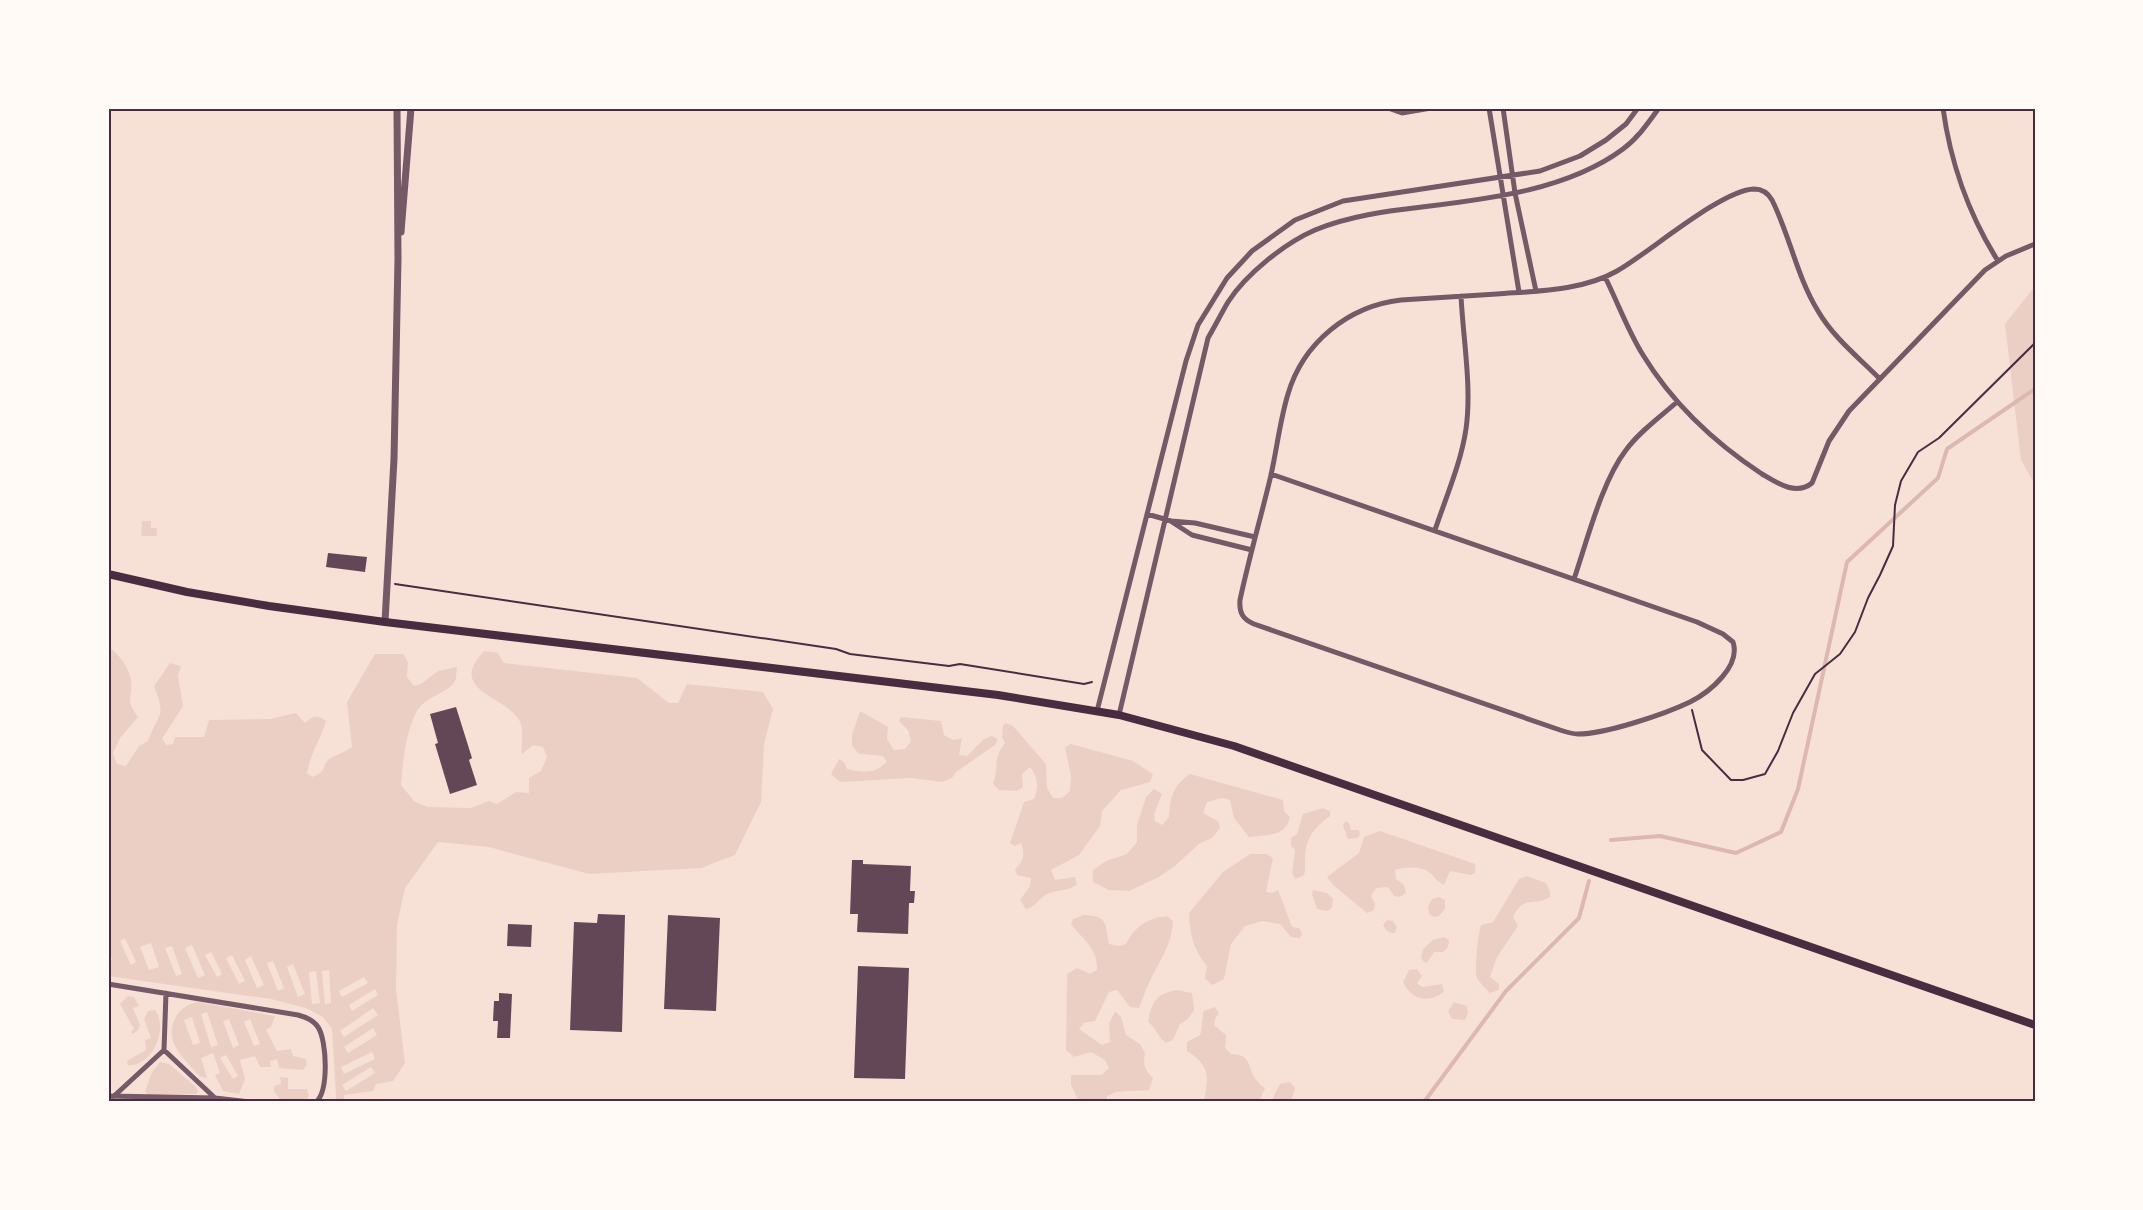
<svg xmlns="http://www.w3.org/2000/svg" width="2143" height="1210" font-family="Manrope,sans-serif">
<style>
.green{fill:#ebcfc5;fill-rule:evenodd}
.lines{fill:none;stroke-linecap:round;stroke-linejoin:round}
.stream{stroke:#dcb8b0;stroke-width:4}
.building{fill:#644757}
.path{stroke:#4a2c40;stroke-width:2}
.minor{stroke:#755966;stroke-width:5}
.tertiary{stroke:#755966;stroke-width:7}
.primary{stroke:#4a2c40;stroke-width:8}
.neatline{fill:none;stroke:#4a2c40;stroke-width:2}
</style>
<rect width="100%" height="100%" fill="#f7e1d7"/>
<path class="green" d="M 2035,286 L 2035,485 L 2021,460 L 2005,324 Z
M 142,521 L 151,521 L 151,528 L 157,528 L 157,536 L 141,536 Z
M 108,646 C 119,655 129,666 131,681 C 133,701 124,697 138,717 L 120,738 L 113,753 L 117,764 L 126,766 L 139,746 L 148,741 C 158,712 167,719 154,686 L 170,663 L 181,666 L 178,676 L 183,706 L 162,739 L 166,745 L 173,744 L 175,737 L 204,737 L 209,720 L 270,719 L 296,713 L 305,723 C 313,716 317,714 326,721 C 321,739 310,754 307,773 L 312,777 C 328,771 320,768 329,759 C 334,756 345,752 352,747 L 347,702 L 375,654 L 403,654 L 408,662 L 407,677 L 414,686 L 421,684 L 438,671 L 457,667 C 456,671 457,677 455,681 C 448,694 424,696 416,713 C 405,735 403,761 401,785 L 415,802 L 428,807 L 471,808 L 489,801 L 497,804 L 516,792 L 529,793 L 529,778 L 541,771 L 547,757 L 543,747 L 533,745 L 522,754 C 520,742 526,728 517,717 C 500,695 448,689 484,651 L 498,653 L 504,663 L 637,678 L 669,703 L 678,703 L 687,684 L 763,692 L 773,709 L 764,744 L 761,802 L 735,855 L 701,868 L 589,874 L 489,847 L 438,842 L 405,888 L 397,925 L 396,989 L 405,1063 L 393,1081 L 376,1084 L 373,1091 L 344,1095 L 344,1102 L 335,1102 L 336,1096 L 332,1029 L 323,1017 L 306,1008 L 271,999 L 108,976 L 108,962 L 112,960 L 108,944 ZM 125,938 L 136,962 L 131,965 L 120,941 ZM 151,943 L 159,967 L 149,970 L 140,947 ZM 192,945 L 205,975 L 198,978 L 185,948 ZM 172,946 L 182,974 L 176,976 L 165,948 ZM 211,952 L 222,974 L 217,977 L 205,955 ZM 232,955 L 245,981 L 239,984 L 226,958 ZM 251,956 L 264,985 L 257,988 L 245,960 ZM 273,961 L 284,988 L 278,991 L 267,963 ZM 293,964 L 305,994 L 298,997 L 287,967 ZM 329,970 L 331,1003 L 325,1004 L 322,971 ZM 316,971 L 320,1003 L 312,1004 L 309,972 ZM 364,977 L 368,983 L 342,997 L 339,991 ZM 375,989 L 378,995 L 352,1011 L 349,1005 ZM 373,1008 L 378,1015 L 344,1037 L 340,1031 ZM 373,1028 L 377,1035 L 348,1053 L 344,1047 ZM 372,1052 L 375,1059 L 344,1074 L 341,1067 ZM 371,1067 L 375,1073 L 346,1091 L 342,1085 Z
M 860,711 L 888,727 L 887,739 L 894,750 L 905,749 L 911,741 L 908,730 L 899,721 L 901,717 L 941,721 L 944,735 L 953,740 L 962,738 L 959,755 L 967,756 L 984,739 L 992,736 L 998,739 L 995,745 L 956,772 L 952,778 L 942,782 L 911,778 L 840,782 L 831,774 L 839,759 L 844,762 L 847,769 C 863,773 875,774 887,762 L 883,756 L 859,754 L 852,746 L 852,735 Z
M 1006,723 L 1013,726 L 1046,764 L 1047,788 L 1053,798 L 1062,798 L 1070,791 L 1071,776 L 1065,747 L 1071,744 L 1133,761 L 1153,774 L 1150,782 L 1121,790 L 1102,811 L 1100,826 L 1079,855 L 1051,870 L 1055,880 L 1075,877 L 1077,885 C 1066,891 1056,890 1047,894 C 1039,898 1036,907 1026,909 L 1020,900 L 1030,886 L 1031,878 L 1017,875 L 1015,869 C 1024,861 1025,854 1021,843 L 1014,846 L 1010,843 L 1024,802 L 1034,799 C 1039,787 1038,777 1030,767 L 1022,774 L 1023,787 L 1017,791 L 999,790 L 993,784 C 1000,766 991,761 1005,743 L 1002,737 L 1003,725 Z
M 1190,774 L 1283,800 L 1284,811 L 1290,817 C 1286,837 1266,835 1249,837 L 1234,818 L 1230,800 L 1222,798 L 1207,802 L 1203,813 L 1218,821 L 1220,828 L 1212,838 L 1200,843 L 1176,865 L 1159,877 L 1129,891 L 1109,890 L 1093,882 L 1093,870 L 1106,861 L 1127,854 L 1137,842 L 1137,825 L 1146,797 L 1154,789 L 1162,794 L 1154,815 L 1155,821 L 1162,825 L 1169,817 C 1170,798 1173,785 1190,774 Z
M 1323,808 L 1330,811 L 1330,816 C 1315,827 1306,837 1305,856 C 1305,863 1306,869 1304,875 L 1295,879 L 1292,873 L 1295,850 L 1291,846 L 1291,838 L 1297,834 L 1303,814 Z
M 1345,821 L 1349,823 L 1351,830 L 1359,830 L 1360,834 L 1358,838 L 1348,839 L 1343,826 Z
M 1380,831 L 1475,864 L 1475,873 L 1471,875 L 1450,871 L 1444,885 C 1434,880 1436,877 1429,872 C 1420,866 1404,867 1395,870 L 1396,879 L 1404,885 L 1406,893 L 1400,897 L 1394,896 L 1388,887 L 1376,888 L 1371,896 L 1375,904 L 1374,910 L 1367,913 L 1333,885 L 1327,877 L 1359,853 L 1364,837 Z
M 1250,854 L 1267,854 L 1273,858 L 1266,892 L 1272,893 L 1278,890 L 1292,927 L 1299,928 L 1302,933 L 1300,938 L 1291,937 L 1280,924 L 1262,921 L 1245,926 L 1231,944 L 1224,979 L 1212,985 L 1205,978 L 1207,966 C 1193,949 1190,935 1189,913 L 1223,872 Z
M 1527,876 L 1546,883 L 1550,891 L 1550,897 C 1535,907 1524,894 1513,917 L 1518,926 L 1497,957 L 1490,977 L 1499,984 L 1499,990 L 1490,993 C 1486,989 1480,983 1477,978 C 1474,971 1478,934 1481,925 L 1493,922 L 1519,879 Z
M 1313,890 L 1327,893 L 1333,899 L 1332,908 L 1327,911 L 1317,909 L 1312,894 Z
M 1439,897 L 1445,900 L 1445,909 L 1439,916 L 1434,917 L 1429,914 L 1428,907 L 1432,899 Z
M 1084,915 C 1108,916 1105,923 1109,944 L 1119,946 L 1126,944 C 1135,926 1148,918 1167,916 L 1173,921 C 1172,946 1158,963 1148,985 C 1145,992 1142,1000 1139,1008 L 1130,1007 L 1117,990 L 1109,992 L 1095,1021 L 1084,1023 L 1079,1029 L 1102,1045 L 1110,1042 L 1109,1024 L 1115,1011 L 1121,1017 L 1126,1035 L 1140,1044 L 1145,1053 C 1143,1065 1144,1069 1153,1078 L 1149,1090 L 1116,1092 L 1107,1096 L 1107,1102 L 1079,1102 L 1071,1085 L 1071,1075 L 1102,1075 L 1109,1068 L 1105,1060 L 1091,1052 L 1074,1057 L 1066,1050 L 1067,974 L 1077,968 L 1090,974 L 1097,970 C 1098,948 1083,940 1071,924 L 1073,919 Z
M 1387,920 L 1393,921 L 1397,927 L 1395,933 C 1388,933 1386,931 1383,925 Z
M 1444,937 L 1449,940 L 1448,947 L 1443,952 L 1434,952 L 1427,963 L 1424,962 L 1421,958 L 1423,949 L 1433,940 Z
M 1417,969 L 1422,976 L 1417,983 L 1422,987 L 1442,984 L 1444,992 C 1427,1004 1412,1000 1403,982 L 1409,970 Z
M 1177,990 L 1192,993 L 1194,1010 L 1188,1019 L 1180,1024 L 1173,1040 L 1166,1043 C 1157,1037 1157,1028 1148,1022 C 1152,1001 1156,994 1177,990 Z
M 128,996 L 134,997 L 139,1006 L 133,1008 L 140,1025 L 138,1030 L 133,1034 L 131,1032 L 134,1029 L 120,1004 Z
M 197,1002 L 275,1016 L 271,1027 L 266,1030 L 277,1051 L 291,1049 L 293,1056 L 306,1059 L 307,1065 L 303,1070 L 279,1068 L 277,1059 L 270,1061 L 271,1067 L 260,1067 L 255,1056 L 240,1060 L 245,1079 L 239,1094 L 223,1091 L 215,1075 L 220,1073 L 213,1053 L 201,1058 L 207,1078 L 199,1076 C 191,1067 181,1057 175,1046 C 166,1027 177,1006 197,1002 ZM 207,1012 L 218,1045 L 211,1047 L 201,1014 ZM 192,1017 L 200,1043 L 193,1045 L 184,1020 ZM 229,1019 L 239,1045 L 233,1048 L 223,1021 ZM 250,1019 L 260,1044 L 254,1046 L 244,1022 ZM 226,1055 L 238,1076 L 233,1079 L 220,1058 Z
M 1454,1002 L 1467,1006 L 1468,1013 L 1465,1020 L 1452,1019 L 1448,1011 Z
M 1215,1007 L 1219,1013 L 1215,1019 L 1214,1025 L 1226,1035 L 1225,1048 L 1231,1054 C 1254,1054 1247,1071 1257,1081 C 1259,1084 1262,1086 1265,1088 L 1259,1102 L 1192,1102 L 1204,1101 C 1209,1075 1210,1066 1187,1051 L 1187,1042 L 1200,1035 C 1203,1027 1201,1019 1204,1011 Z
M 155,1010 C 169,1029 152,1067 128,1065 L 127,1061 L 146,1050 L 145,1040 L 151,1038 L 144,1019 L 148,1011 Z
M 160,1062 L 169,1064 L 195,1086 L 198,1091 L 196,1094 L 149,1095 L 145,1092 L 152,1072 Z
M 280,1077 L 288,1078 L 288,1089 L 307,1089 L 309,1096 L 306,1100 L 280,1099 L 274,1092 L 274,1086 L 281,1084 Z
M 1290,1082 L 1295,1088 L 1291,1102 L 1272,1102 L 1275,1093 L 1280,1084 Z"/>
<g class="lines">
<path class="stream" d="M 1611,840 L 1660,836 L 1736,853 L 1781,832 L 1798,789 L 1847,562 L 1938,478 L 1947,449 L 2035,389
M 1424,1102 L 1506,991 L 1579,918 L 1589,881"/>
</g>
<path class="building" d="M 328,553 L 367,557 L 365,572 L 326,567 Z
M 456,707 L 472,758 L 469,760 L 477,785 L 450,794 L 435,744 L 438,743 L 430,714 Z
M 852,860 L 863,860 L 863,864 L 911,866 L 910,891 L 915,891 L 914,903 L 909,903 L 908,934 L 857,932 L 858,914 L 850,914 Z
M 598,914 L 625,915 L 622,1032 L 570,1030 L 574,922 L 597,923 Z
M 668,915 L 720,918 L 716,1011 L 664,1009 Z
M 508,924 L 532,925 L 531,947 L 507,946 Z
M 858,966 L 909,968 L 905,1079 L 854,1078 Z
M 499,993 L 512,994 L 510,1038 L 497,1038 L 498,1021 L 493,1021 L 494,1001 L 499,1001 Z"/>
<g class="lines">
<path class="path" d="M 395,584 L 836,649 L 850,654 L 949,666 L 960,664 L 1084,684 L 1092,682
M 1692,710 L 1702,750 L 1731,780 L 1743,780 L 1765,774 L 1778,751 L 1793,713 L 1815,674 L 1840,654 L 1855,632 L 1868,598 L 1880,575 L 1893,546 L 1895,505 L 1901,481 L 1918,452 L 1939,438 L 2035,343"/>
<path class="minor" d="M 1388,108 L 1402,113 L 1431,108
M 1489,108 L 1519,292
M 1503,108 L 1515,193 L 1536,291
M 1943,108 C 1950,161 1969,215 1998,261
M 1605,277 C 1618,303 1628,331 1643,355 C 1673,404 1715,443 1762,474 C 1777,483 1796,496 1812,483 L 1829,441 L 1849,411 L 1985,270 L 2006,256 L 2035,244
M 1271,474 L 1697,622 L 1723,634 L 1733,642 C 1741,666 1710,692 1690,702 C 1665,714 1606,734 1578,734 C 1572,734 1566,732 1560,730 L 1254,624 C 1242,619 1239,612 1240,600 C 1249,558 1261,517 1271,475 C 1277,448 1280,420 1288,394 C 1303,343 1348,306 1401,300 C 1433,298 1465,296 1497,294 C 1536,291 1582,291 1617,271 C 1649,253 1721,190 1754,189 C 1763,189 1768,193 1772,200 C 1790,236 1797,277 1818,311 C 1833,337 1858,357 1880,379
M 1147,514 L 1171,521 L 1195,523 L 1255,537
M 1172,522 L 1192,535 L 1252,550
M 1435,530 C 1446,497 1461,463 1466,429 C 1472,387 1463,338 1461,296
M 1574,579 C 1587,541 1602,481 1626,450 C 1640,431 1660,417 1677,402
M 1097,711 L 1186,361 L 1198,325 L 1227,278 L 1252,251 L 1295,220 L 1343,201 L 1540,171 L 1580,156 L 1606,140 L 1626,124 L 1638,108
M 1119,715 L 1208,338 C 1215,326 1221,314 1228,302 C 1246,274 1285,243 1315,230 C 1349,216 1387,211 1422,207 C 1488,199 1568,190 1623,149 C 1638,138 1648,123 1659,108
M 108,984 L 298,1015 C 306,1017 314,1021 318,1027 C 327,1041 329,1091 316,1102
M 166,993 L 164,1050 L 215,1098
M 108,1096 L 215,1098 L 250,1102
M 113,1097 L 164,1050"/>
<path class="tertiary" d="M 401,232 L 411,108
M 385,622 L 394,459 L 398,259 L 397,108"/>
<path class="primary" d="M 108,574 L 187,592 L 269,606 L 385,622 L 998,695 L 1119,715 L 1234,746 L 2035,1025"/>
</g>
<rect width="2143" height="1210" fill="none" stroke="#fffaf5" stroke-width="219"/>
<rect x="110" y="110" width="1924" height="990" class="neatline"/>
</svg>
